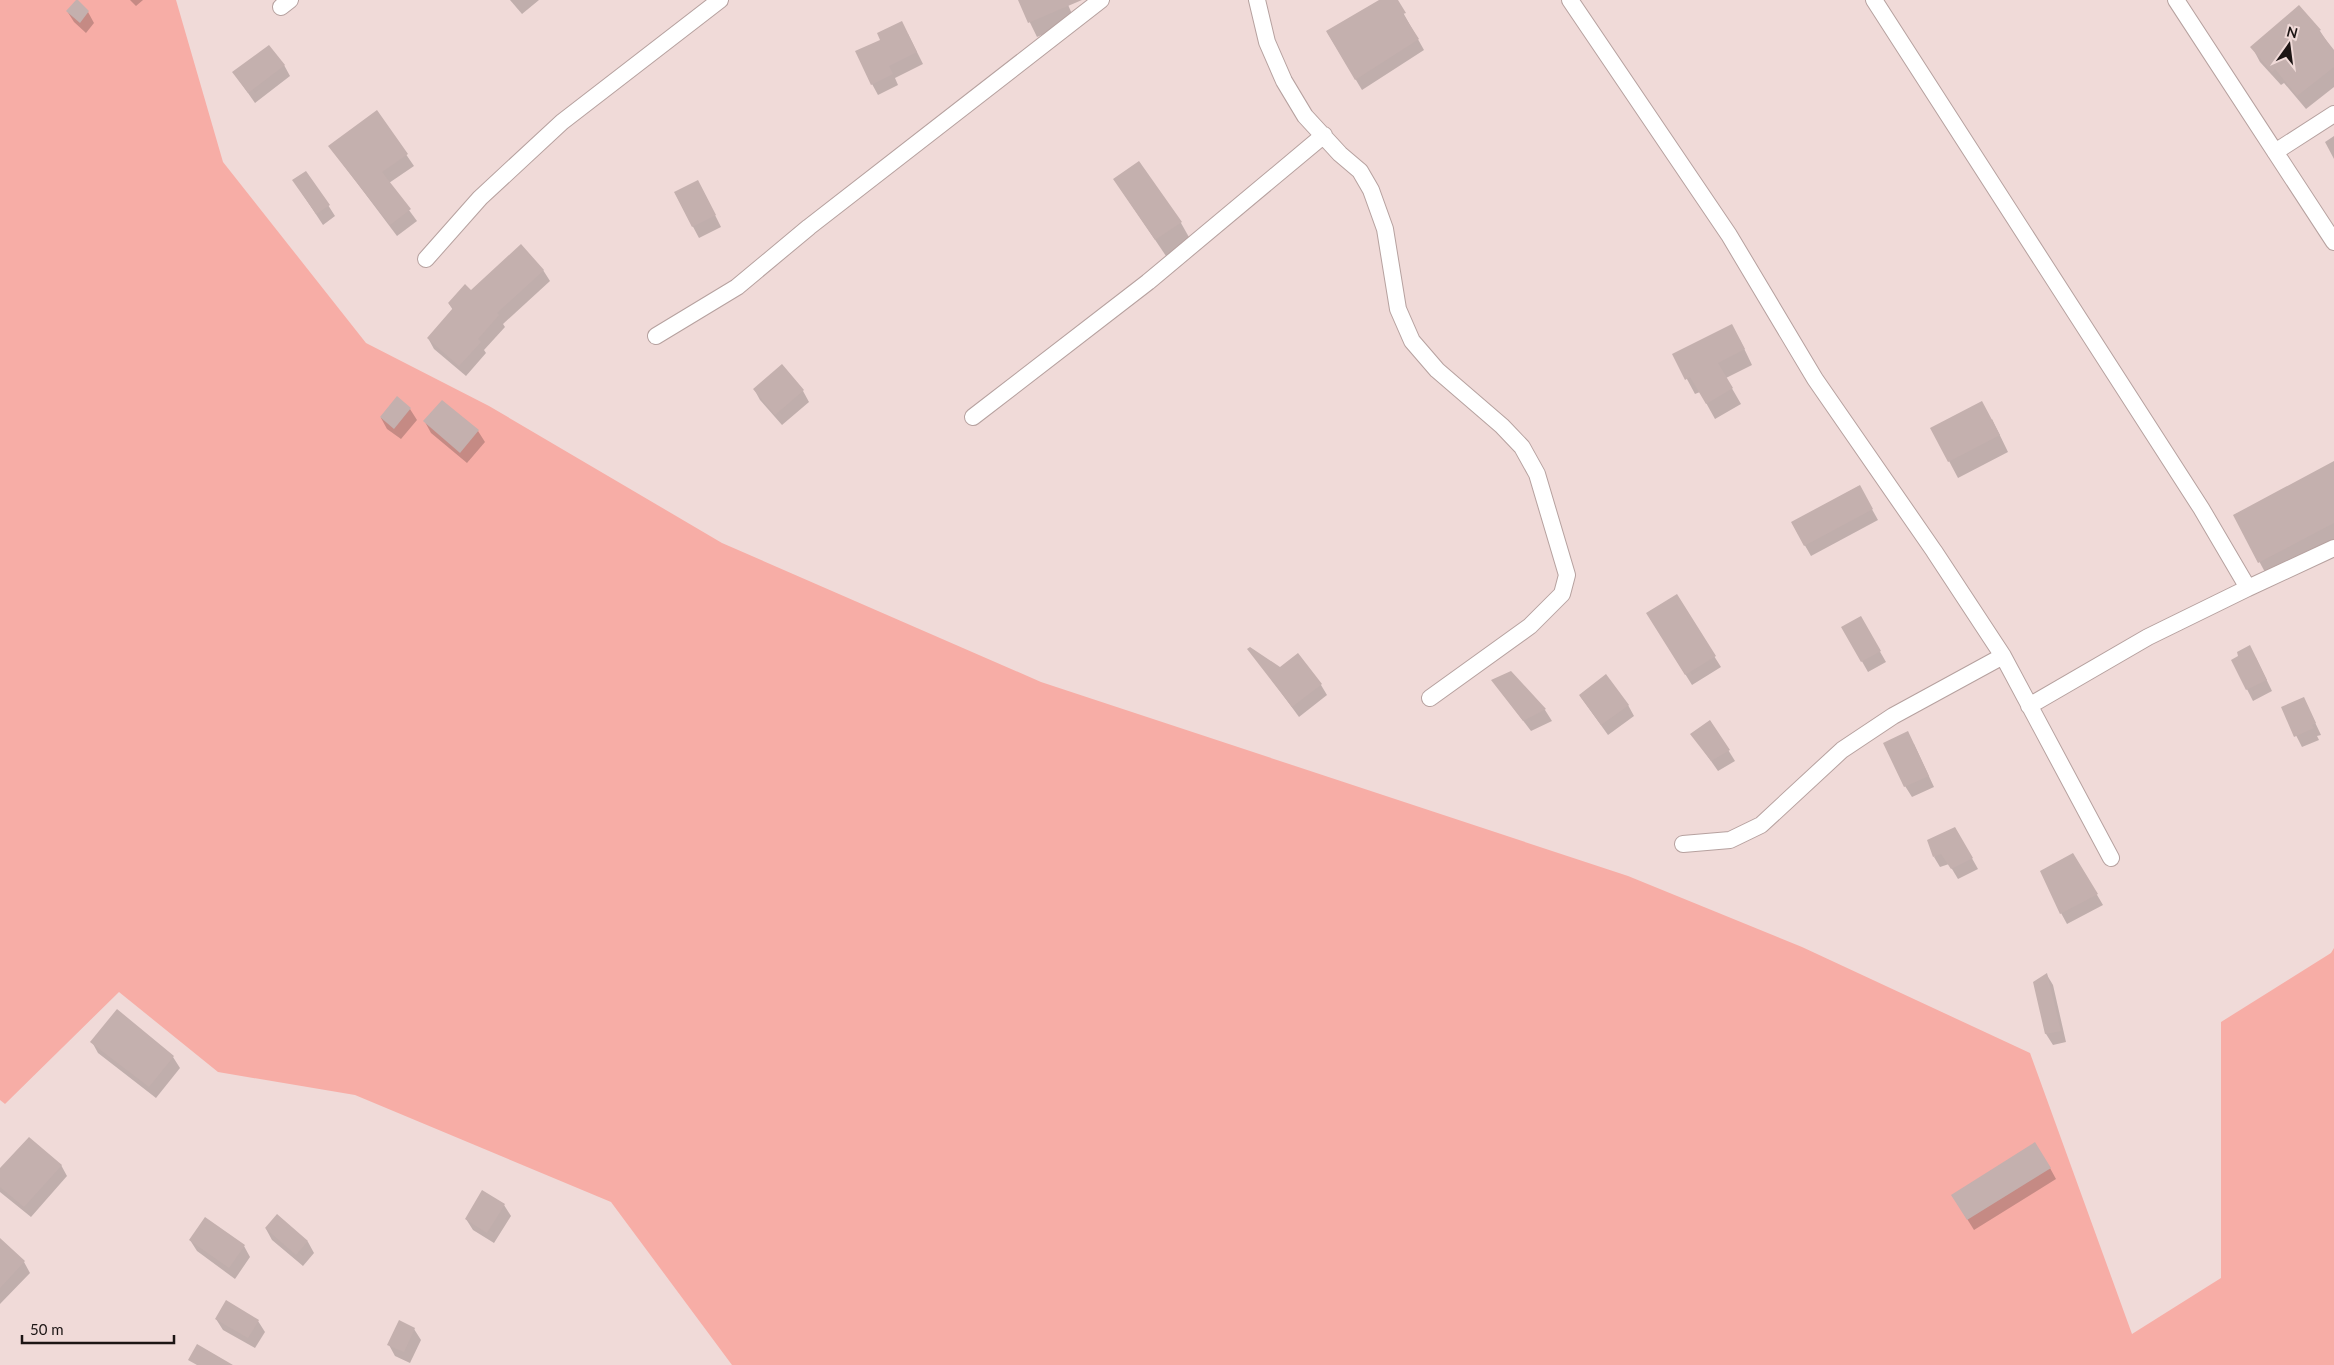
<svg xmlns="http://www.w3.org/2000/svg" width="2334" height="1365" font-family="Lato,sans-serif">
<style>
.green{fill:#f7ada6}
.shadow{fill:#0003}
.building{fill:#c4b0ae}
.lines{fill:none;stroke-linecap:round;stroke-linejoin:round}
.minor-casing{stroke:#b6a19f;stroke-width:18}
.minor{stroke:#fff;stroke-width:16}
</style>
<rect width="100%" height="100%" fill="#f0dad8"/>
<path class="green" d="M 0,0 L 176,0 L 223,162 L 366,343 L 489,406 L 722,543 L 1041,682 L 1628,876 L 1802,947 L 2030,1053 L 2132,1334 L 2221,1278 L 2221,1022 L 2331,953 L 2334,948 L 2334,1365 L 732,1365 L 611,1202 L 355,1095 L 218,1072 L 119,992 L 5,1104 L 0,1100 Z"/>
<path class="shadow" d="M 130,0 L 143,0 L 136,6 Z
M 510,0 L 539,0 L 522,14 Z
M 1019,0 L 1066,0 L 1075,21 L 1037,37 Z
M 1381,0 L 1396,0 L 1424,50 L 1362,90 L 1327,32 Z
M 2299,7 L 2320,31 L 2334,52 L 2334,87 L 2306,109 L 2284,83 L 2281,85 L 2260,62 L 2252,47 Z
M 67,11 L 88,12 L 94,23 L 86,33 L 74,22 Z
M 908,34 L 923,64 L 895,78 L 898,85 L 878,95 L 872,84 Z
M 284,65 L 290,76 L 255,103 L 234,73 Z
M 377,112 L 414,166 L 389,183 L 417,221 L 397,236 L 330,147 Z
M 2334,136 L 2334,159 L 2325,142 Z
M 1114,179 L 1181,223 L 1190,239 L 1166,256 Z
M 294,181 L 328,205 L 335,216 L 323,225 Z
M 675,193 L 704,193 L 721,227 L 699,238 Z
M 543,270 L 550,281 L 503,324 L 505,327 L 484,350 L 486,353 L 466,376 L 434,349 L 428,338 L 453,310 L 449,304 L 471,291 Z
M 1740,340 L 1752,365 L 1726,378 L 1741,404 L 1715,419 L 1700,392 L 1695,394 L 1674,355 Z
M 754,389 L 803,391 L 809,402 L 782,425 L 760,400 Z
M 397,398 L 410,409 L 417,420 L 401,439 L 387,429 L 381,418 Z
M 442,401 L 478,431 L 485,442 L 467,463 L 431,433 L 425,422 Z
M 1992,419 L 2008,452 L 1958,478 L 1949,461 Z
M 2334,466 L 2334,552 L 2272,585 L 2234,515 Z
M 1859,486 L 1878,520 L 1811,556 L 1792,523 Z
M 1860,617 L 1886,662 L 1868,672 L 1843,628 Z
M 1654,624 L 1714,656 L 1721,667 L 1692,685 Z
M 1249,649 L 1280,669 L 1321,685 L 1327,695 L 1299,717 Z
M 2256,658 L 2272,691 L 2253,701 L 2232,660 Z
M 1511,672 L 1545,710 L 1552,721 L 1531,731 L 1493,681 Z
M 1580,696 L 1628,705 L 1634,716 L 1608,735 Z
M 2304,699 L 2321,735 L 2317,736 L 2319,740 L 2302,747 L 2282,708 Z
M 1710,721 L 1735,761 L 1718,771 L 1692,734 Z
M 1914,744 L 1934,787 L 1912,797 L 1905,786 Z
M 1955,828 L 1978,869 L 1958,879 L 1949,864 L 1940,867 L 1934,857 Z
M 2073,854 L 2103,905 L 2067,924 L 2061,913 Z
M 2047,975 L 2053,985 L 2066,1042 L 2053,1045 L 2046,1034 L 2034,983 Z
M 92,1042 L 173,1057 L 180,1068 L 156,1098 L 98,1053 Z
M 61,1165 L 67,1176 L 31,1217 L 0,1192 L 0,1170 Z
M 2050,1168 L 2056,1179 L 1974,1230 L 1959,1206 Z
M 504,1205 L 511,1216 L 494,1243 L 473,1230 L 466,1219 Z
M 277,1216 L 308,1242 L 314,1253 L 303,1266 L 272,1240 L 266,1229 Z
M 0,1240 L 24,1262 L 30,1273 L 0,1304 Z
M 190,1240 L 244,1246 L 250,1257 L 235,1279 L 197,1251 Z
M 216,1319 L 258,1321 L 265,1332 L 255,1348 L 223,1330 Z
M 414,1329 L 421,1340 L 410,1363 L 395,1356 L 389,1345 Z"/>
<path class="building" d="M 76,0 L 78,0 L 89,11 L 80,23 L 66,11 Z
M 1018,0 L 1082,0 L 1028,23 Z
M 1379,0 L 1398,0 L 1406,13 L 1403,14 L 1419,39 L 1355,80 L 1326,31 Z
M 2299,5 L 2321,30 L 2319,31 L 2334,50 L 2334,67 L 2297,96 L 2275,69 L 2272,72 L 2250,47 Z
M 902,21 L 917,52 L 889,66 L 893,74 L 871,85 L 855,51 L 880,40 L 877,33 Z
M 269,45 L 285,65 L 248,93 L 232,72 Z
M 377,110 L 408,154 L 382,172 L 411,209 L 390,225 L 328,146 Z
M 1139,161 L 1182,222 L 1155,240 L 1113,179 Z
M 306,171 L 330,205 L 316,214 L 292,180 Z
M 698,180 L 716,215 L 692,227 L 674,192 Z
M 521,244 L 544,270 L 497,313 L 499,315 L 478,339 L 481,342 L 459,366 L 427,338 L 453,308 L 448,303 L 465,284 L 471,290 Z
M 1732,324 L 1745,349 L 1718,363 L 1733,388 L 1706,404 L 1690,377 L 1685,380 L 1672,354 Z
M 782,364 L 804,390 L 775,415 L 753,389 Z
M 397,396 L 411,408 L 394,429 L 380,417 Z
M 442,400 L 479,430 L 460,453 L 423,421 Z
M 1982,401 L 2000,435 L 1948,462 L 1930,428 Z
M 2334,461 L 2334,523 L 2258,563 L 2233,515 Z
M 1860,485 L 1873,509 L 1804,546 L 1791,522 Z
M 1677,594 L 1716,656 L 1685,675 L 1646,613 Z
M 1861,616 L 1881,651 L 1861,662 L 1841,627 Z
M 2250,645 L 2267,680 L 2246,690 L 2231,660 L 2238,656 L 2237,652 Z
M 1250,647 L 1280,667 L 1298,653 L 1322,684 L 1292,707 L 1247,649 Z
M 1511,671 L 1546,709 L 1523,721 L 1491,680 Z
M 1606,674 L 1629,705 L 1601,725 L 1579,695 Z
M 2304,697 L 2316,723 L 2312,725 L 2314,728 L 2294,737 L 2281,707 Z
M 1710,720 L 1730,750 L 1711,761 L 1690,734 Z
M 1908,731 L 1929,776 L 1904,787 L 1883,743 Z
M 1955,827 L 1973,858 L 1951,869 L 1941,854 L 1933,857 L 1927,840 Z
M 2073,853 L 2098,894 L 2060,914 L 2040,871 Z
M 2047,973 L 2061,1031 L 2045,1034 L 2033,982 Z
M 117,1009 L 174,1056 L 149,1087 L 90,1042 Z
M 29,1137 L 62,1165 L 24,1207 L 0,1187 L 0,1168 Z
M 2035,1142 L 2051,1168 L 1967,1220 L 1951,1195 Z
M 482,1190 L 505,1204 L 487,1233 L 465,1219 Z
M 277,1214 L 308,1241 L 296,1255 L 265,1228 Z
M 205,1217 L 245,1245 L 229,1268 L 189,1240 Z
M 0,1238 L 25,1261 L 0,1288 Z
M 226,1300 L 259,1320 L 248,1338 L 215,1319 Z
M 399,1320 L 415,1328 L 404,1352 L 387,1345 Z
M 197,1344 L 233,1365 L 197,1365 L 188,1360 Z"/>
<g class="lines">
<g class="minor-casing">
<path id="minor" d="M 1257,0 L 1267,42 L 1284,81 L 1305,116 L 1340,154 L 1360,171 L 1371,190 L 1385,229 L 1398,309 L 1412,341 L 1437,370 L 1502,426 L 1522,447 L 1537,474 L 1567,575 L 1562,594 L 1530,626 L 1430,698
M 1570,0 L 1729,235 L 1815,379 L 1934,551 L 2003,656 L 2111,858
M 1874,0 L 2201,508 L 2248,588 L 2334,548
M 2176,0 L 2334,242
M 281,7 L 290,0
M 2275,152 L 2334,114
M 426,259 L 480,198 L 562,122 L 720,0
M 656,336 L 737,287 L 809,227 L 1101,0
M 973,417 L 1148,282 L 1324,135
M 2029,706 L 2148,637 L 2248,588
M 1683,844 L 1730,840 L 1761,825 L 1842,750 L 1893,716 L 2003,656"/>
</g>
<use href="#minor" class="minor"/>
</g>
<g transform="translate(2289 45) rotate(14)" stroke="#f0dad8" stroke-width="4" paint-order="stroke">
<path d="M0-4L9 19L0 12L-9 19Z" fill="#1c1514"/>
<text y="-8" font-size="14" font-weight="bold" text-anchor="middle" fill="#1c1514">N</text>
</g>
<path d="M22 1335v8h152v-8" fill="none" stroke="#1c1514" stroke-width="2.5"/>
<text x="30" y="1335" font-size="15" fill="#1c1514" stroke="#f0dad8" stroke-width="4" paint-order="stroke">50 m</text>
</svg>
